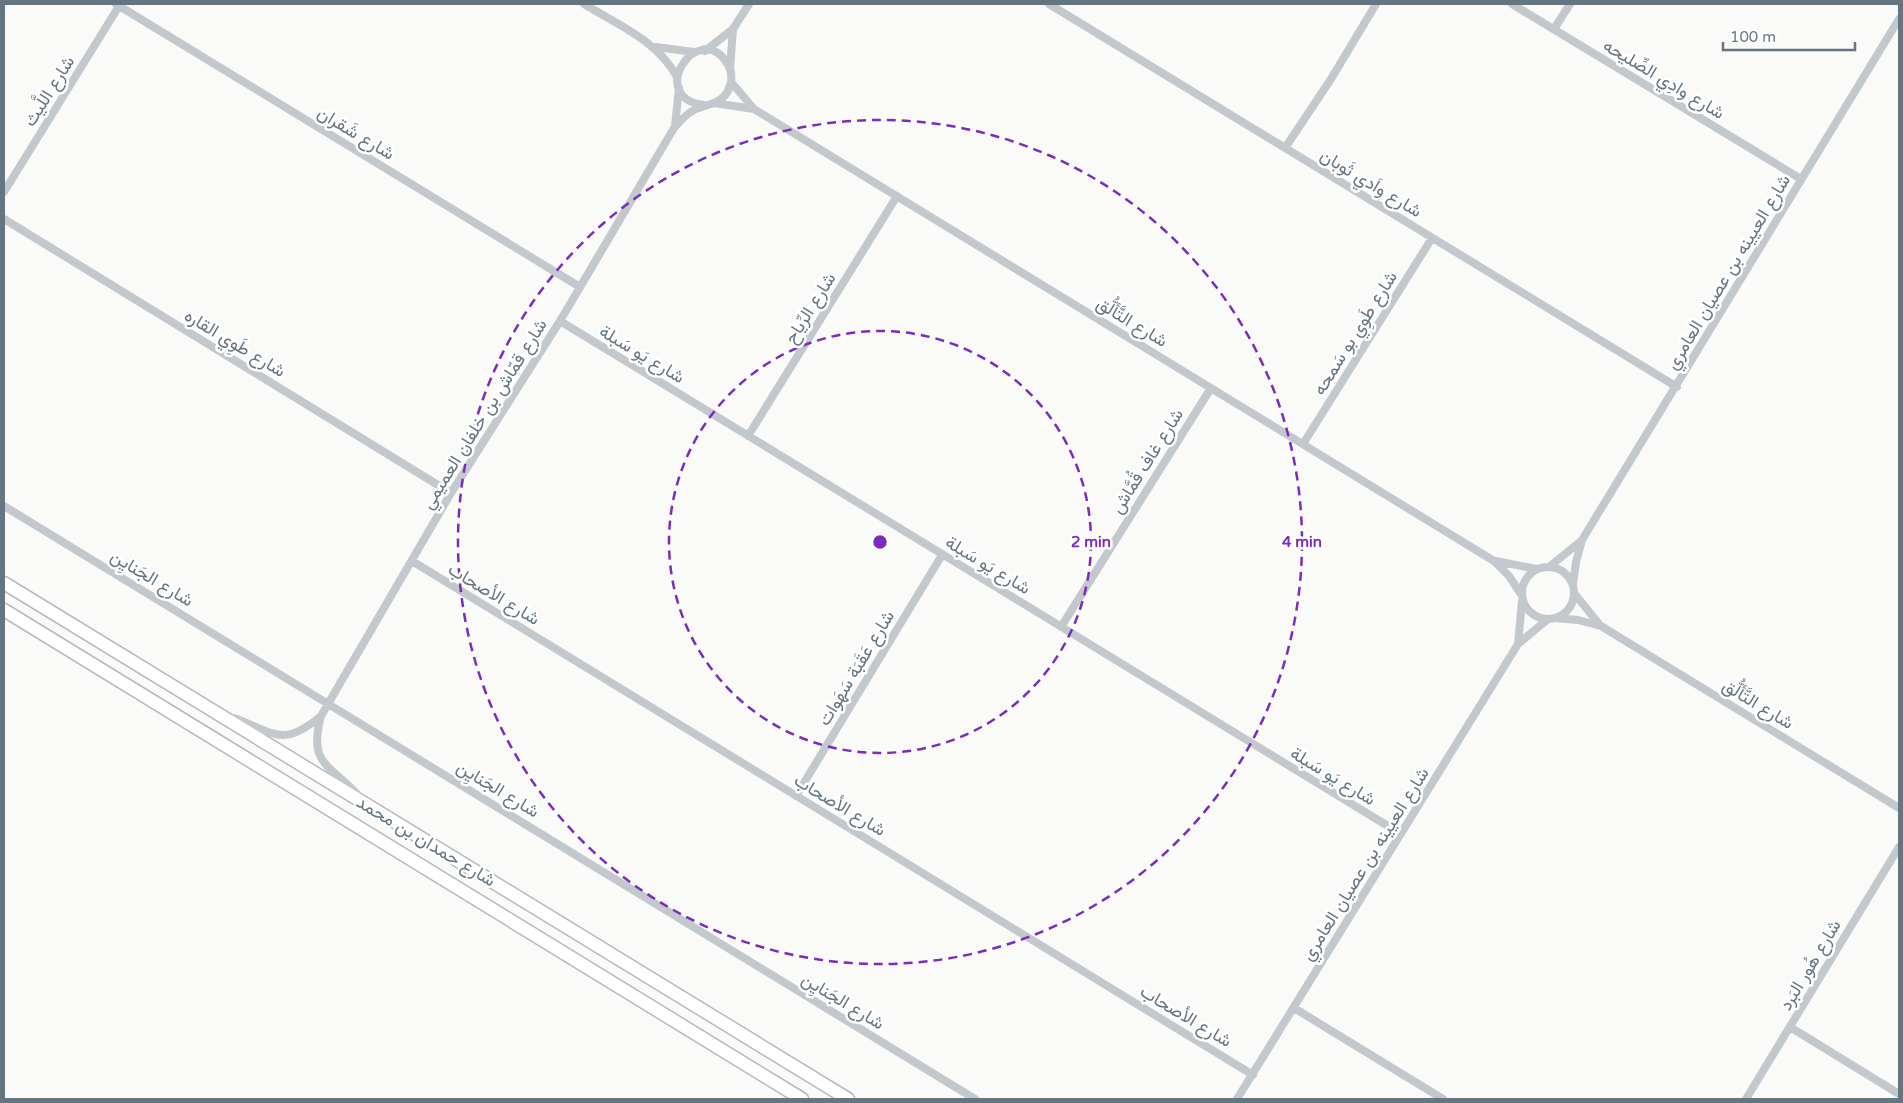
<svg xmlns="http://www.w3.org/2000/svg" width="1903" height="1103" font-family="'Varela Round',Vazirmatn,sans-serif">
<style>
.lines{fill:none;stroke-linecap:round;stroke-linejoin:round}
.primary-casing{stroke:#b5babe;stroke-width:15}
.minor{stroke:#c3c8cc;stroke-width:8}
.primary{stroke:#fff;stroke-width:12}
.ring{fill:none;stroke:#7b2cbf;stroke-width:2.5;stroke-dasharray:9 6}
.labels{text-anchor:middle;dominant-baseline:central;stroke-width:5;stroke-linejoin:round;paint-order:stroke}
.street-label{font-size:18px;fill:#657683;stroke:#fff}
.centre{fill:#7b2cbf;stroke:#fff;stroke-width:2.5}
.ring-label{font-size:15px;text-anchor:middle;font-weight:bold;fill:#7b2cbf;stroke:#fff;stroke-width:5;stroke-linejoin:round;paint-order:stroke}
</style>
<rect width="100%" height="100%" fill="#fafaf8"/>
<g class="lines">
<g class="primary-casing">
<path id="primary" d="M 4,583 L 848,1099
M 4,610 L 802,1099"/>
</g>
<path class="minor" d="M 116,4 L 580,287
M 584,4 C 617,24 658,41 677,77
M 1049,4 L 1677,387
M 1512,4 L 1801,179
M 1554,29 L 1570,4
M 656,47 L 694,52
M 705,51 L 733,29 L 749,4
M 730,69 L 733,29
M 731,82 L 754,109 L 1494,561 L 1509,576 L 1521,594
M 714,103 L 754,109
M 675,126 L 679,88
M 1285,148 L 1331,79 L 1376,4
M 4,192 L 119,6
M 4,219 L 451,493
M 560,321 L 1401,834
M 748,436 L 897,196
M 1303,444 L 1432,238
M 4,506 L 975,1099
M 412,561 L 1253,1075
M 1496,561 L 1536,569
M1522 593a26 26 0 1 1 52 0a26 26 0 1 1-52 0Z
M 1549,567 L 1581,541
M 1573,584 L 1576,562 L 1582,540 L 1899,19
M 1574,593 L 1599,624
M 1555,618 L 1578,620 L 1601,626 L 1899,808
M 1061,627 L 1211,388
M 1518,644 L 1522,601
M 321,716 C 308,764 329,764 357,794
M 234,718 C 275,733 283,748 321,716 L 451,493 L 560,321 L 674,128 C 680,121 686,114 694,110 C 701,106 708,106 716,102 C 730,96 736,77 727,63 C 698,18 645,98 704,105
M 796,796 L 942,555
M 1294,1008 L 1443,1099
M 1790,1027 L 1899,1094
M 1237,1099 L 1518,644 L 1548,619
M 1746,1099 L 1899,847"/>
<use href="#primary" class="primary"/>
</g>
<g class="ring">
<circle cx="880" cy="542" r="211"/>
<circle cx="880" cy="542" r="422"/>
</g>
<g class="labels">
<g class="street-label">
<text transform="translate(1664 79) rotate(31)">شارع وادِي الصِّليحه</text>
<text transform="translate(49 91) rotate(-58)">شارع اللَّيث</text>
<text transform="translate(356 133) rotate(31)">شارع شَقران</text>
<text transform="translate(1371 183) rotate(31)">شارع واَدي ثَوبان</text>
<text transform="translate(1728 272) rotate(-59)">شارع العيينه بن عصيان العامري</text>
<text transform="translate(810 308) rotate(-58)">شارع الرِّياح</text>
<text transform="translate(1132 322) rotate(31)">شارع التَّألُّق</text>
<text transform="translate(1355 333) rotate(-58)">شارع طَوِي بو سَمحه</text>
<text transform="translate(235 343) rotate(31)">شارع طَوِي القاره</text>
<text transform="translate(642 354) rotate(31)">شارع يَو سَبلة</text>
<text transform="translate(484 414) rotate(-58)">شارع قمّاش بن خلفان العميمي</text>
<text transform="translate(1147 461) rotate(-58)">شارع غاف قُمَّاش</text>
<text transform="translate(988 565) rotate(31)">شارع يَو سَبلة</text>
<text transform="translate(152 578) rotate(31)">شارع الجَنايِن</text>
<text transform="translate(494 594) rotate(31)">شارع الأصحاب</text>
<text transform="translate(856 668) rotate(-59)">شارع عَقَبَة سَهَوات</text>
<text transform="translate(1758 704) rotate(31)">شارع التَّألُّق</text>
<text transform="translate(1333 776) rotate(31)">شارع يَو سَبلة</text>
<text transform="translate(498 789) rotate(31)">شارع الجَنايِن</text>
<text transform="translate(840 805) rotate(31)">شارع الأصحاب</text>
<text transform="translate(426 841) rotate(31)">شارع حمدان بن محمد</text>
<text transform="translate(1365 864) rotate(-58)">شارع العيينه بن عصيان العامري</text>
<text transform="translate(1810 965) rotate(-59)">شارع هُور البَرد</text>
<text transform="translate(843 1001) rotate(31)">شارع الجَنايِن</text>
<text transform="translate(1186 1016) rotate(31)">شارع الأصحاب</text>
</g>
</g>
<circle cx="880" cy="542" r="8" class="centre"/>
<g class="ring-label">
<text x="1091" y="547">2 min</text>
<text x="1302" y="547">4 min</text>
</g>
<rect width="1903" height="1103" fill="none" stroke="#657683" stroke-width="10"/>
<path d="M1723 42v8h132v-8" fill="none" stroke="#657683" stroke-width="2.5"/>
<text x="1730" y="42" font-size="15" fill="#657683" stroke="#ffffff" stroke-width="4" paint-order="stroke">100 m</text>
</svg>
